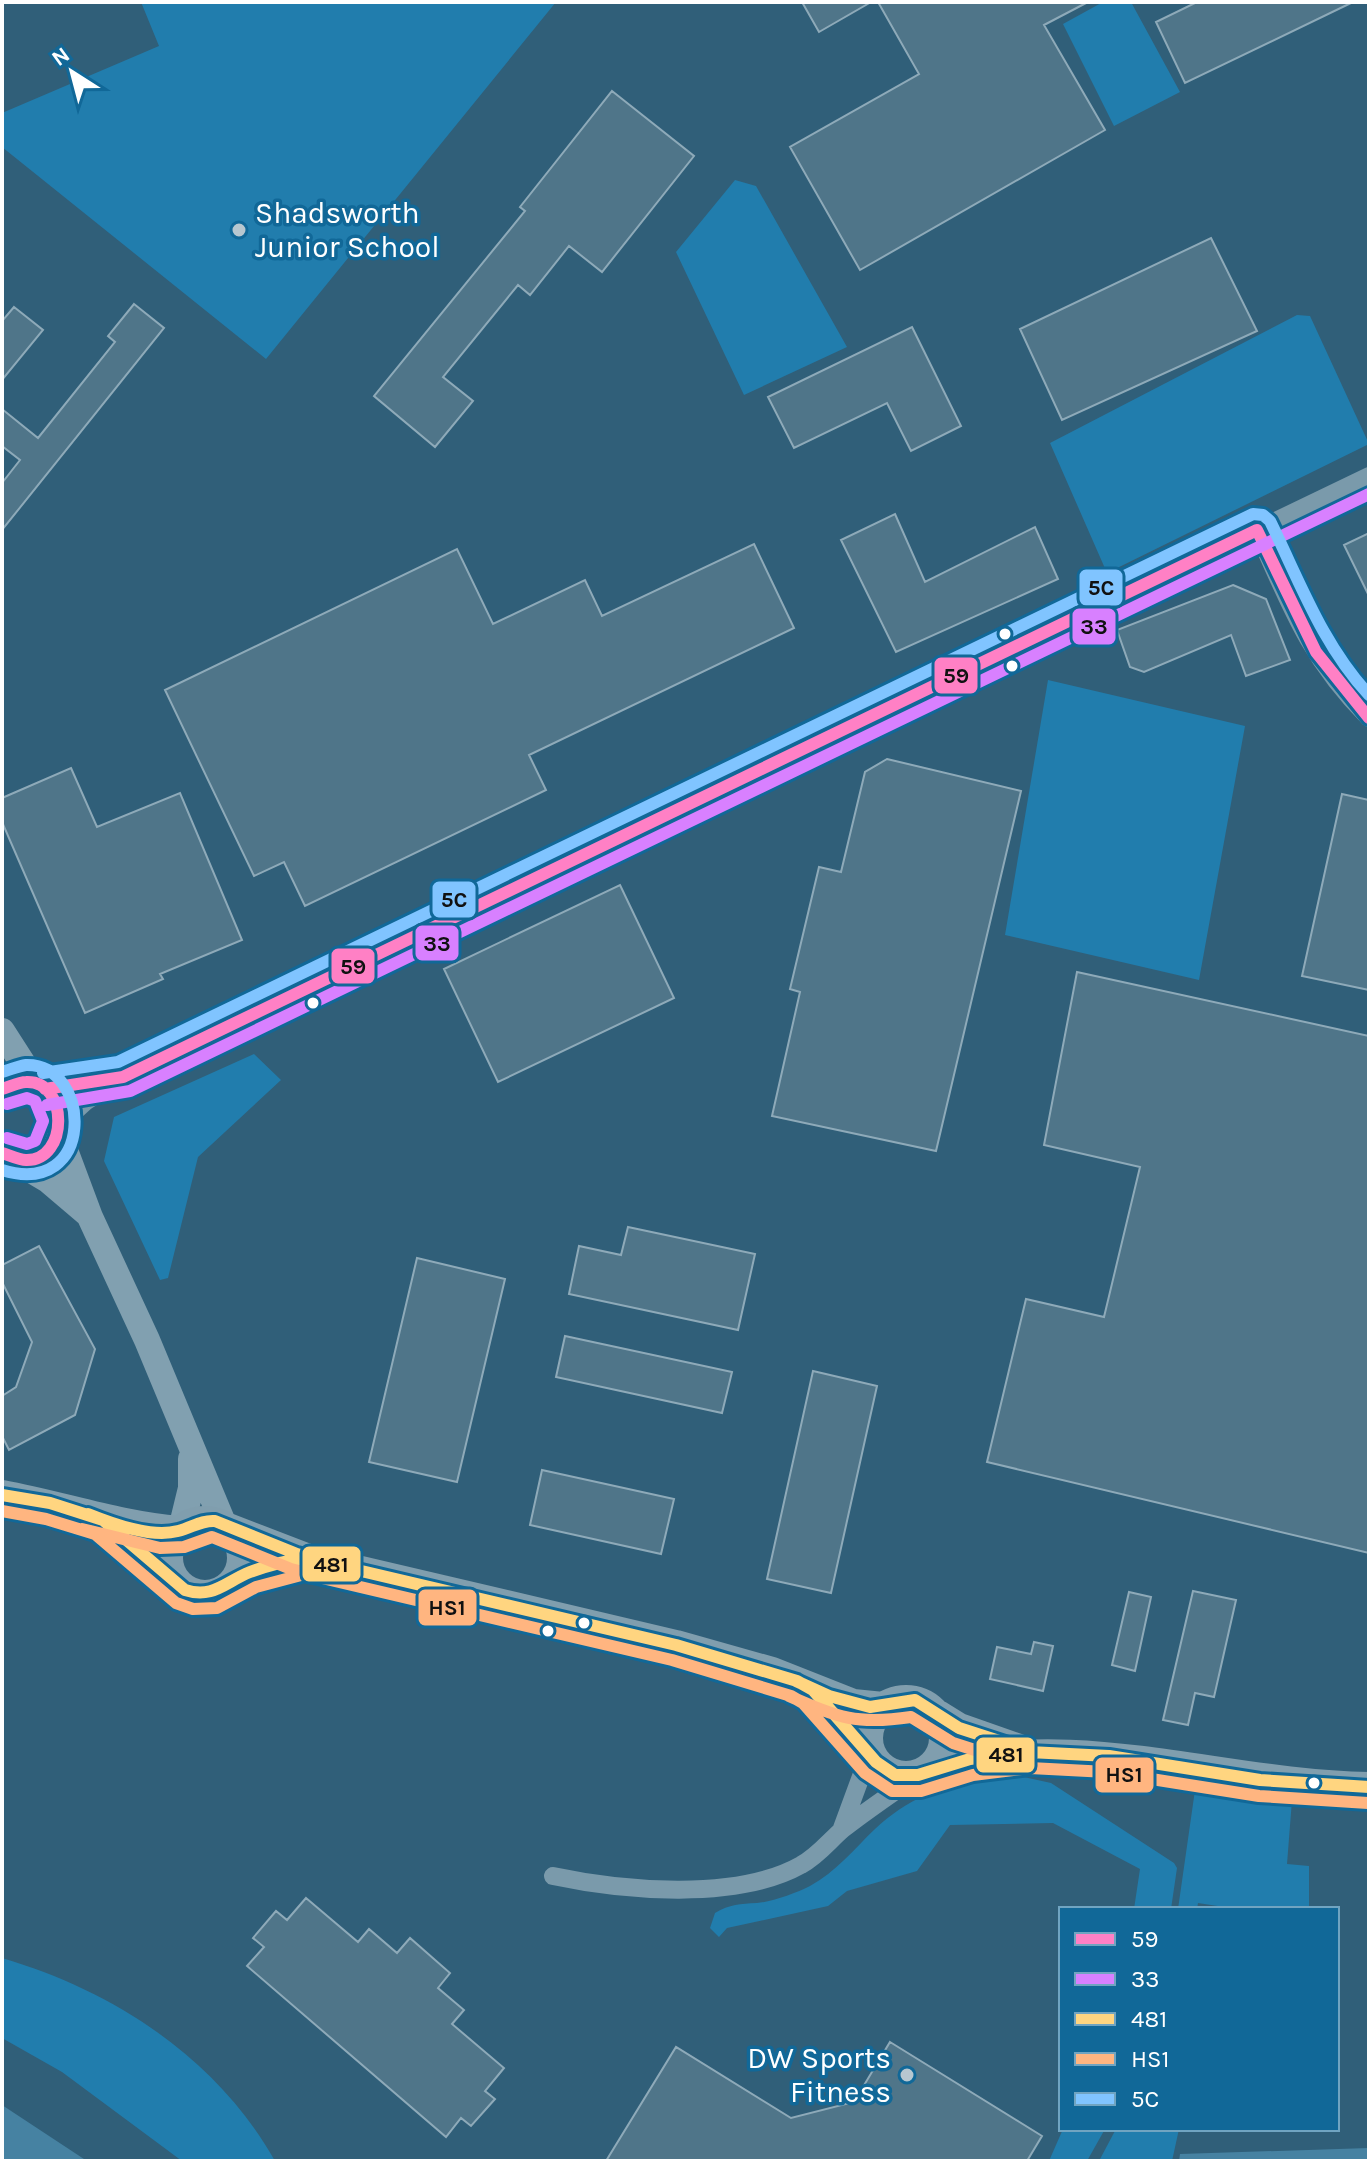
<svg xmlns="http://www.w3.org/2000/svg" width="1371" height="2163" font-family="Karla,sans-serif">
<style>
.green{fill:#217dad}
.water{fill:#4682a2}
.building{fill:#4f7589;stroke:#8eaab9;stroke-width:2}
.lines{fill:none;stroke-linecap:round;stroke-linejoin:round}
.minor{stroke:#7a9aab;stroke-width:18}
.secondary{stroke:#81a0b0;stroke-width:26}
.trunk{stroke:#809eae;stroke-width:30}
.bus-1-casing{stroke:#116898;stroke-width:18}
.bus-2-casing{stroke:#116898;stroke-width:18}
.bus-3-casing{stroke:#116898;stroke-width:18}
.bus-4-casing{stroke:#116898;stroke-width:18}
.bus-5-casing{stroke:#116898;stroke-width:18}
.bus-1{stroke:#ff80c5;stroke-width:12}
.bus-2{stroke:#d880ff;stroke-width:12}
.bus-3{stroke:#ffd580;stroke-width:12}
.bus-4{stroke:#ffb580;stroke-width:12}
.bus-5{stroke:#80c4ff;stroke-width:12}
.poi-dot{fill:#b7c7d0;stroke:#116898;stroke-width:3}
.bus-dot{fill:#fff;stroke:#116898;stroke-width:3}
.labels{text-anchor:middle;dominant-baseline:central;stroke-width:7;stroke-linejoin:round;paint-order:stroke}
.poi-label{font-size:30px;fill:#fff;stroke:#116898;text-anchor:start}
.line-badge{stroke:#116898;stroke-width:3}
.pale-badge-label{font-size:22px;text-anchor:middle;font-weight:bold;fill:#111}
</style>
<rect width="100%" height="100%" fill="#305f79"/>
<path class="green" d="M 141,2 L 556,2 L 266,359 L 2,147 L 2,113 L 159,46 Z
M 1103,2 L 1131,2 L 1180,92 L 1114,126 L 1063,24 Z
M 735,180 L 756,186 L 847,347 L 744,395 L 676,252 Z
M 1297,315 L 1310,316 L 1369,444 L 1107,573 L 1050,443 Z
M 1048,680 L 1245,726 L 1199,980 L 1005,935 Z
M 254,1054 L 281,1080 L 198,1157 L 168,1278 L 160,1280 L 104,1161 L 114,1117 Z
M 1010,1774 L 1051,1783 L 1174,1863 L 1177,1868 L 1171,1909 L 1134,1909 L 1140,1869 L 1053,1823 L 950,1825 L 917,1871 L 847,1891 L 828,1906 L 727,1928 L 719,1937 L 710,1928 L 715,1913 C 730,1904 740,1904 757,1903 C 772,1902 796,1893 810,1886 C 836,1872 854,1849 875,1829 C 913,1793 959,1779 1010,1774 Z
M 1196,1783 L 1292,1800 L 1287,1864 L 1309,1866 L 1309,1909 L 1237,1909 L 1198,1903 L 1197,1909 L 1178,1909 Z
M 2,1958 C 114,1991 217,2058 275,2161 L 182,2161 L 62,2072 L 2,2038 Z
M 1063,2129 L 1105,2129 L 1087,2161 L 1049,2161 Z
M 1116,2129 L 1179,2129 L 1172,2161 L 1099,2161 Z"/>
<path class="water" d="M 2,2105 L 87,2161 L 2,2161 Z
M 1369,2148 L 1369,2161 L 1179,2161 L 1180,2154 Z"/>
<path class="building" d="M 802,2 L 871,2 L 819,32 Z
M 878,2 L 1088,2 L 1044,25 L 1105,130 L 860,270 L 790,147 L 919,74 Z
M 1197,2 L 1353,2 L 1185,83 L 1156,22 Z
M 612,91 L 694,156 L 602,272 L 569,246 L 530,295 L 518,285 L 443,377 L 473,401 L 435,447 L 374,396 L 525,211 L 520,207 Z
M 1211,238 L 1257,331 L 1062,420 L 1020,329 Z
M 134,304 L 164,328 L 2,530 L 2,483 L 20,460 L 2,446 L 2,409 L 38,438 L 115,342 L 108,336 Z
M 14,307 L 43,330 L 2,380 L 2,321 Z
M 912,327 L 961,426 L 911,451 L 887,403 L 794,448 L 768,397 Z
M 895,514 L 925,582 L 1035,527 L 1058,579 L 896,652 L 841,540 Z
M 1369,533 L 1369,596 L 1344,545 Z
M 754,544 L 794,628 L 529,755 L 546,790 L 305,906 L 284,862 L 254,876 L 165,690 L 457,549 L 493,624 L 585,580 L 602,616 Z
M 1233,585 L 1266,599 L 1290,660 L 1246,676 L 1231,635 L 1144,672 L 1130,667 L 1117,630 Z
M 887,759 L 1021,791 L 936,1151 L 772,1116 L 800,992 L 790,989 L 819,867 L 841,872 L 865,772 Z
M 71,768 L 97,827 L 180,793 L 242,940 L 160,974 L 163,979 L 85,1013 L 2,822 L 2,798 Z
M 1342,794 L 1369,800 L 1369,990 L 1302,976 Z
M 620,885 L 674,998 L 498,1082 L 444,969 Z
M 1077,972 L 1369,1036 L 1369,1553 L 987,1462 L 1026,1299 L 1104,1317 L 1140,1167 L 1044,1145 Z
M 628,1227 L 755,1254 L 738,1330 L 569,1294 L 579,1246 L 621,1255 Z
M 39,1246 L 95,1349 L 75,1415 L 9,1450 L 2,1436 L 2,1396 L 16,1387 L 32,1342 L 2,1282 L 2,1265 Z
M 417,1258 L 505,1279 L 457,1482 L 369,1462 Z
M 565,1336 L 732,1372 L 722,1413 L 556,1377 Z
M 813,1371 L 877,1386 L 831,1593 L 767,1579 Z
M 542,1470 L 674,1499 L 661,1554 L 530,1525 Z
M 1193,1591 L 1236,1600 L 1214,1697 L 1195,1693 L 1188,1725 L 1163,1720 Z
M 1129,1592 L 1151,1597 L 1135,1671 L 1112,1665 Z
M 1034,1642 L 1053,1646 L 1043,1691 L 990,1679 L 997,1647 L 1031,1654 Z
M 306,1898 L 358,1942 L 369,1929 L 397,1953 L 410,1938 L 450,1973 L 438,1988 L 464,2010 L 452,2024 L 504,2068 L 485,2091 L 495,2099 L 471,2126 L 461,2118 L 446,2137 L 247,1966 L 264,1947 L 253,1938 L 276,1911 L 287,1920 Z
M 890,2042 L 1042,2136 L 1027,2161 L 606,2161 L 676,2047 L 791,2118 L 854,2102 Z"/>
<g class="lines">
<path class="minor" d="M 1257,530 C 1290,605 1310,659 1369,718
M 45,1089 L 116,1078
M 62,1123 L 85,1102 L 123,1077 L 1369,476
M 842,1828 L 870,1752
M 553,1876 C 623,1891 737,1901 801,1865 C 818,1856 829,1841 843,1829 C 867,1810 893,1793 918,1775"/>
<path class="secondary" d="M 2,1031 L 36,1084
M 2,1089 C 79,1047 77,1195 2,1153
M 59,1134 L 90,1217 L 147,1340 L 224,1525
M 11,1158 L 48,1180 L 88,1214
M 181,1529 L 191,1488 L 191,1459"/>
<path class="trunk" d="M 2,1495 C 62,1506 118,1526 179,1531
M168 1558a37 37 0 1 1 74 0a37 37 0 1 1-74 0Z
M 108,1524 L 177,1582
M 228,1528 L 306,1558 L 676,1645 L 772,1672 L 853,1704 L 883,1707
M868 1738a38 38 0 1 1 76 0a38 38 0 1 1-76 0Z
M 938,1715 L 959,1728 L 1019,1749
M 929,1770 C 1075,1727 1221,1785 1369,1787"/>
<g class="bus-1-casing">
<path id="bus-1" d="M 1257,530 L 1316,652 L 1369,718
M 2,1089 C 9,1087 19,1082 26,1082 C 69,1080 69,1161 26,1160 C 19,1160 9,1155 2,1153
M 45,1089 L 123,1077 L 1257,530"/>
</g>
<g class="bus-2-casing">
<path id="bus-2" d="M 7,1104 L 27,1098 L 35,1101 L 43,1121 L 35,1141 L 27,1144 L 7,1138
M 47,1105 L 130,1091 L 1369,494"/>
</g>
<g class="bus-3-casing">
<path id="bus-3" d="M 2,1495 L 50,1503 L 103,1520 L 185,1590 C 213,1599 225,1582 250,1572 C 268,1565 287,1561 306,1558 L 676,1645 L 797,1681 L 813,1690 L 876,1762 L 895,1775 L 918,1775 L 970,1759 L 1029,1752 L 1109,1756 L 1260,1780 L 1369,1787
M 88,1514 C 113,1524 151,1538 178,1531 C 192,1528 200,1520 215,1521 L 297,1554 L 326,1561
M 796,1681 L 829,1696 L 870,1707 L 915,1700 L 959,1728 L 1036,1753"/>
</g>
<g class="bus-4-casing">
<path id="bus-4" d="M 2,1511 L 46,1519 L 95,1534 L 176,1603 L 193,1609 L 217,1608 L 256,1587 L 305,1574 L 672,1660 L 791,1696 L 803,1703 L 865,1773 L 892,1791 L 921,1791 L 973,1775 L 1030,1768 L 1107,1772 L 1259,1796 L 1368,1803
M 82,1529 L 160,1548 L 184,1547 L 212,1537 L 291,1569 L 323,1577
M 789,1696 C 839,1718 857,1725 911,1717 L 953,1743 L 1031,1768"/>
</g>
<g class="bus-5-casing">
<path id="bus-5" d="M 2,1072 C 10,1070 18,1066 26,1065 C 92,1063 97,1199 2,1170
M 43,1073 L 118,1062 L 1253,514 L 1263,515 L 1270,521 C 1300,582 1322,644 1369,695"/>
</g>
<use href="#bus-1" class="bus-1"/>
<use href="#bus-2" class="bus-2"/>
<use href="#bus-3" class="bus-3"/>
<use href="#bus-4" class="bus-4"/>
<use href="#bus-5" class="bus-5"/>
</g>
<g class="poi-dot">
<circle cx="239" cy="230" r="8"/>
<circle cx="907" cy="2075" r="8"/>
</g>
<g class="bus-dot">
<circle cx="1005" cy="634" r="7"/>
<circle cx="1012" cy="666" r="7"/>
<circle cx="313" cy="1003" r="7"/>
<circle cx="584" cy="1623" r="7"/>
<circle cx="548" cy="1631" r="7"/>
<circle cx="1314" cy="1783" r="7"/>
</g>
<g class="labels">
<g class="poi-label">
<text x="255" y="213">Shadsworth<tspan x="255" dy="34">Junior School</tspan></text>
<text x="891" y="2058" text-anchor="end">DW Sports<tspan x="891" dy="34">Fitness</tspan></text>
</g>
</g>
<g class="line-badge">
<rect x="1078" y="568" width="46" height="39" rx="8" fill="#80c4ff"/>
<rect x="1071" y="607" width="46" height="39" rx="8" fill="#d880ff"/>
<rect x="933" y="656" width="46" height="39" rx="8" fill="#ff80c5"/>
<rect x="431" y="880" width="46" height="39" rx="8" fill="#80c4ff"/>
<rect x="414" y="924" width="46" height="38" rx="8" fill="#d880ff"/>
<rect x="330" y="947" width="46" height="38" rx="8" fill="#ff80c5"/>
<rect x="301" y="1545" width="61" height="38" rx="8" fill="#ffd580"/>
<rect x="417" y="1588" width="61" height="39" rx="8" fill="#ffb580"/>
<rect x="975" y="1736" width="61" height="38" rx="8" fill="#ffd580"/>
<rect x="1094" y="1756" width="61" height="38" rx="8" fill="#ffb580"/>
</g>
<g class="pale-badge-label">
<text x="1101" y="595">5C</text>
<text x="1094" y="634">33</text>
<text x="956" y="683">59</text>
<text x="454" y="907">5C</text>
<text x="437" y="951">33</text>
<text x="353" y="974">59</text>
<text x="331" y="1572">481</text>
<text x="447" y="1615">HS1</text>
<text x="1006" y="1762">481</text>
<text x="1124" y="1782">HS1</text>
</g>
<rect width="1371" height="2163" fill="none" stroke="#ffffff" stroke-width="8"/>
<rect x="1059" y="1907" width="280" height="224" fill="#116898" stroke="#70a4c1" stroke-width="2"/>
<rect x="1075" y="1933" width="40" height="12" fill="#ff80c5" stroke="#70a4c1" stroke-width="2"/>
<text x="1131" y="1947" font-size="24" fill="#ffffff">59</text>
<rect x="1075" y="1973" width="40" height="12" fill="#d880ff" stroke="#70a4c1" stroke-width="2"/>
<text x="1131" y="1987" font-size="24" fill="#ffffff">33</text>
<rect x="1075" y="2013" width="40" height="12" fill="#ffd580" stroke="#70a4c1" stroke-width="2"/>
<text x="1131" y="2027" font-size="24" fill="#ffffff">481</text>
<rect x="1075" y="2053" width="40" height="12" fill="#ffb580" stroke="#70a4c1" stroke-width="2"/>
<text x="1131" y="2067" font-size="24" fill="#ffffff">HS1</text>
<rect x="1075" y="2093" width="40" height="12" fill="#80c4ff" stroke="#70a4c1" stroke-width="2"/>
<text x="1131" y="2107" font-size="24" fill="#ffffff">5C</text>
<g transform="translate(72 72) rotate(324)" stroke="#116898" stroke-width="6" paint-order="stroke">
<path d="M0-6L14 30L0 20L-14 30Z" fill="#ffffff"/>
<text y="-12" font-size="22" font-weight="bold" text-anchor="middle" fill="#ffffff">N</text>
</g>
</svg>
